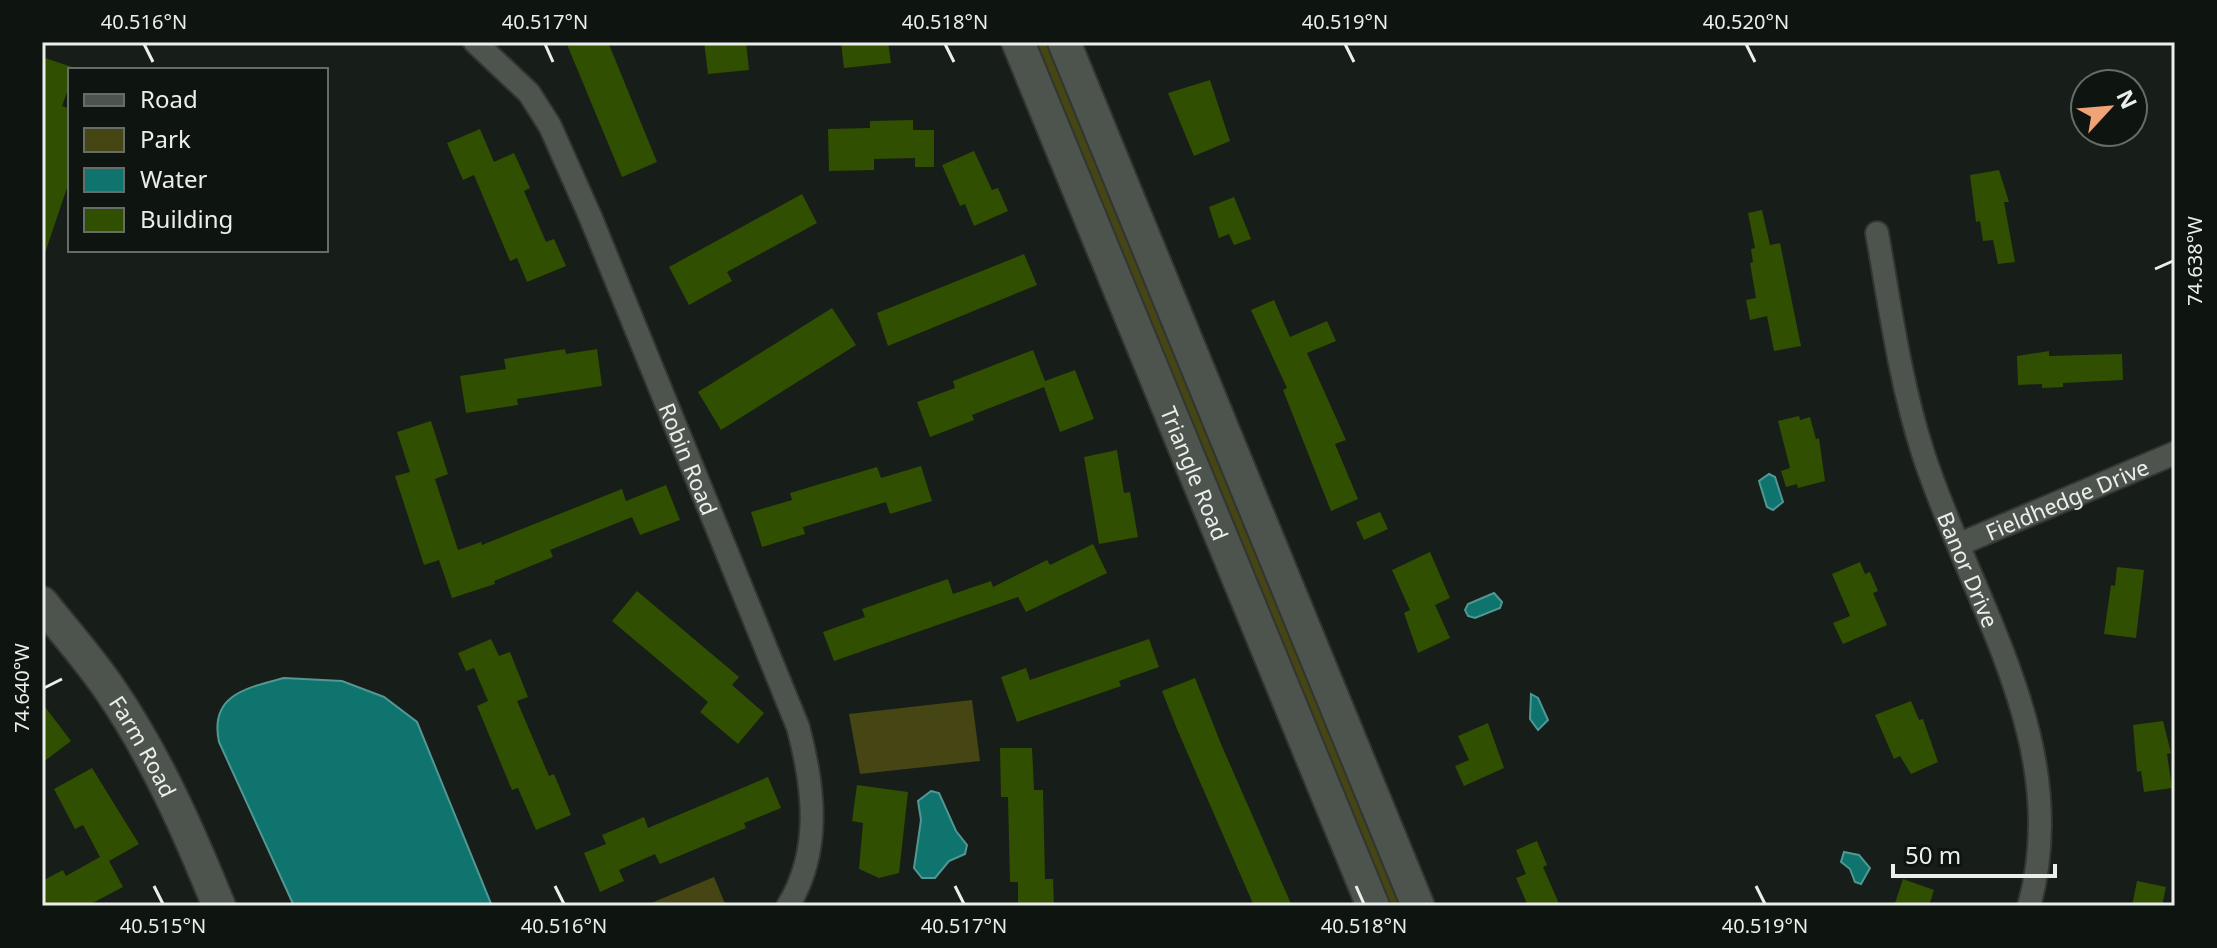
<svg xmlns="http://www.w3.org/2000/svg" width="2217" height="948" font-family="'Noto Sans',sans-serif">
<style>
.green{fill:#454613}
.water{fill:#0f736e;stroke:#519894;stroke-width:2}
.building{fill:#314f01}
.lines{fill:none;stroke-linecap:round;stroke-linejoin:round}
.street-casing{stroke:#323532;stroke-width:26}
.secondary-casing{stroke:#323532;stroke-width:36}
.street{stroke:#4d544e;stroke-width:22}
.secondary{stroke:#4d544e;stroke-width:32}
.ticks{fill:none;stroke:#ebefeb;stroke-width:3}
.labels{text-anchor:middle;dominant-baseline:central;stroke-width:8;stroke-linejoin:round;paint-order:stroke}
.street-label{font-size:22px;fill:#ebefeb;stroke:#0e140f}
.neatline{fill:none;stroke:#ebefeb;stroke-width:3}
.ticks-label{font-size:20px;text-anchor:middle;fill:#ebefeb}
</style>
<rect width="100%" height="100%" fill="#171d18"/>
<path class="green" d="M 1031,42 L 1051,42 L 1405,906 L 1390,906 L 1372,878 Z
M 972,700 L 980,761 L 860,774 L 849,714 Z
M 714,877 L 726,906 L 644,906 Z"/>
<path class="water" d="M 1769,474 L 1775,477 L 1783,502 L 1773,510 L 1767,507 L 1759,481 Z
M 1494,593 L 1502,602 L 1500,608 L 1475,618 L 1468,616 L 1465,610 L 1468,604 Z
M 284,678 L 342,681 L 384,697 L 417,722 L 492,906 L 294,906 L 219,742 C 209,695 246,688 284,678 Z
M 1531,694 L 1538,698 L 1548,720 L 1538,730 L 1530,719 Z
M 931,791 L 939,793 L 956,831 L 967,845 L 965,854 L 949,861 L 935,878 L 922,878 L 914,868 L 921,820 L 918,801 Z
M 1844,852 L 1859,855 L 1870,868 L 1861,884 L 1855,882 L 1850,869 L 1841,862 Z"/>
<path class="building" d="M 566,42 L 608,42 L 657,162 L 622,177 Z
M 704,42 L 746,42 L 749,70 L 708,74 Z
M 841,42 L 888,42 L 891,63 L 844,68 Z
M 42,57 L 75,68 L 70,70 L 70,84 L 62,106 L 70,109 L 70,179 L 45,253 L 42,252 Z
M 1210,80 L 1230,141 L 1194,156 L 1168,93 Z
M 913,120 L 913,130 L 934,130 L 934,167 L 915,167 L 915,158 L 874,159 L 874,170 L 829,171 L 828,129 L 870,128 L 870,121 Z
M 480,129 L 494,162 L 514,153 L 530,188 L 524,191 L 546,242 L 554,239 L 566,266 L 527,282 L 517,258 L 510,261 L 474,175 L 463,180 L 447,143 Z
M 974,151 L 992,190 L 998,188 L 1008,211 L 974,226 L 965,204 L 960,206 L 942,165 Z
M 1999,170 L 2009,202 L 2004,202 L 2015,262 L 1998,264 L 1993,240 L 1983,241 L 1980,221 L 1976,222 L 1970,175 Z
M 802,194 L 817,223 L 727,272 L 732,281 L 689,305 L 669,267 Z
M 1234,197 L 1251,239 L 1234,245 L 1229,234 L 1219,238 L 1209,207 Z
M 1762,210 L 1770,245 L 1780,243 L 1801,346 L 1774,351 L 1767,316 L 1750,320 L 1746,300 L 1756,298 L 1750,263 L 1753,262 L 1751,249 L 1755,248 L 1748,213 Z
M 1024,254 L 1037,285 L 888,346 L 877,313 Z
M 1274,300 L 1290,337 L 1327,321 L 1336,341 L 1307,353 L 1346,440 L 1335,444 L 1358,499 L 1331,511 L 1283,390 L 1287,388 L 1251,310 Z
M 832,308 L 856,345 L 721,430 L 698,392 Z
M 565,349 L 566,354 L 597,349 L 602,386 L 517,399 L 518,405 L 466,413 L 460,376 L 506,369 L 504,359 Z
M 1033,350 L 1045,381 L 1075,370 L 1094,419 L 1060,432 L 1044,387 L 972,415 L 974,420 L 930,437 L 917,402 L 955,388 L 953,381 Z
M 2049,351 L 2049,356 L 2122,354 L 2123,380 L 2063,383 L 2063,387 L 2042,388 L 2042,384 L 2018,385 L 2017,356 Z
M 1799,416 L 1800,420 L 1810,417 L 1816,439 L 1819,438 L 1825,481 L 1798,488 L 1797,484 L 1786,487 L 1781,471 L 1790,468 L 1778,421 Z
M 431,421 L 448,474 L 435,479 L 458,550 L 481,542 L 482,545 L 622,489 L 626,501 L 666,485 L 680,520 L 640,535 L 632,517 L 550,550 L 553,557 L 494,581 L 495,584 L 452,598 L 439,560 L 424,565 L 395,476 L 410,472 L 397,432 Z
M 1117,450 L 1124,493 L 1130,492 L 1138,537 L 1099,544 L 1084,457 Z
M 921,466 L 932,501 L 890,514 L 886,502 L 803,527 L 805,534 L 762,547 L 751,512 L 792,500 L 790,493 L 877,467 L 881,478 Z
M 1380,512 L 1388,529 L 1364,540 L 1356,522 Z
M 1093,544 L 1107,573 L 1026,612 L 1018,597 L 834,661 L 823,632 L 865,617 L 862,609 L 948,579 L 953,594 L 991,581 L 993,587 L 1047,560 L 1050,565 Z
M 1430,552 L 1450,598 L 1435,605 L 1450,638 L 1418,653 L 1404,613 L 1410,610 L 1392,570 Z
M 1860,562 L 1865,574 L 1870,572 L 1878,591 L 1873,593 L 1887,625 L 1843,644 L 1833,623 L 1850,616 L 1832,574 Z
M 2117,567 L 2144,570 L 2136,638 L 2104,634 L 2111,585 L 2115,586 Z
M 637,591 L 739,677 L 732,685 L 764,713 L 738,744 L 700,712 L 708,702 L 612,621 Z
M 491,639 L 499,656 L 510,652 L 528,697 L 517,701 L 549,776 L 554,774 L 571,815 L 536,830 L 518,788 L 512,790 L 477,706 L 488,701 L 474,668 L 466,671 L 458,653 Z
M 1149,639 L 1159,667 L 1119,681 L 1121,686 L 1017,722 L 1001,677 L 1026,668 L 1030,680 Z
M 1195,678 L 1221,744 L 1292,906 L 1254,906 L 1177,729 L 1162,691 Z
M 1911,701 L 1919,720 L 1923,719 L 1938,762 L 1911,774 L 1900,756 L 1894,759 L 1875,715 Z
M 42,703 L 71,741 L 42,763 Z
M 2163,721 L 2171,753 L 2167,754 L 2172,788 L 2144,792 L 2141,771 L 2137,772 L 2133,725 Z
M 1488,723 L 1504,768 L 1464,786 L 1455,766 L 1469,760 L 1458,736 Z
M 1000,748 L 1032,748 L 1034,790 L 1043,790 L 1045,879 L 1053,879 L 1054,906 L 1018,906 L 1018,882 L 1010,882 L 1008,797 L 1001,797 Z
M 92,768 L 139,844 L 109,861 L 123,887 L 87,906 L 42,906 L 42,881 L 63,870 L 66,876 L 100,857 L 83,825 L 75,829 L 54,789 Z
M 768,777 L 781,808 L 744,823 L 746,828 L 660,864 L 655,854 L 619,870 L 624,881 L 600,892 L 584,853 L 606,844 L 602,835 L 644,817 L 648,828 Z
M 857,785 L 908,792 L 899,873 L 879,878 L 859,869 L 863,823 L 852,821 Z
M 1537,841 L 1547,865 L 1543,867 L 1560,906 L 1528,906 L 1516,878 L 1526,874 L 1516,850 Z
M 1903,879 L 1934,890 L 1929,906 L 1894,906 Z
M 2137,881 L 2166,887 L 2162,906 L 2132,906 Z"/>
<g class="lines">
<g class="street-casing">
<g id="street">
<path id="s1" d="M 475,42 L 529,93 L 550,126 L 590,216 L 798,727 C 814,787 822,850 788,906"/>
<path id="s2" d="M 1877,233 C 1890,306 1900,382 1923,453 C 1971,602 2074,744 2029,906"/>
<path id="s3" d="M 1960,544 L 2175,453"/>
</g>
</g>
<g class="secondary-casing">
<g id="secondary">
<path id="s4" d="M 1018,42 L 1373,906"/>
<path d="M 1064,42 L 1418,906"/>
<path id="s5" d="M 42,603 C 65,632 90,660 111,691 C 156,757 189,832 219,906"/>
</g>
</g>
<use href="#street" class="street"/>
<use href="#secondary" class="secondary"/>
</g>
<path class="ticks" d="M 144,44 L 153,62M 545,44 L 553,62M 945,44 L 954,62M 1345,44 L 1354,62M 1746,44 L 1755,62M 2155,269 L 2173,261M 44,688 L 62,679M 154,886 L 163,904M 555,886 L 564,904M 955,886 L 964,904M 1356,886 L 1364,904M 1756,886 L 1765,904"/>
<g class="labels">
<g class="street-label">
<text stroke="none"><textPath href="#s1" startOffset="474">Robin Road</textPath></text>
<text stroke="none"><textPath href="#s4" startOffset="466">Triangle Road</textPath></text>
<text stroke="none"><textPath href="#s3" startOffset="116">Fieldhedge Drive</textPath></text>
<text stroke="none"><textPath href="#s2" startOffset="350">Banor Drive</textPath></text>
<text stroke="none"><textPath href="#s5" startOffset="176">Farm Road</textPath></text>
</g>
</g>
<rect width="2217" height="948" fill="none" stroke="#0e140f" stroke-width="88"/>
<rect x="68" y="68" width="260" height="184" fill="#0e140f" stroke="#666c67" stroke-width="2"/>
<rect x="84" y="94" width="40" height="12" fill="#4d544e" stroke="#666c67" stroke-width="2"/>
<text x="140" y="108" font-size="24" fill="#ebefeb">Road</text>
<rect x="84" y="128" width="40" height="24" fill="#454613" stroke="#666c67" stroke-width="2"/>
<text x="140" y="148" font-size="24" fill="#ebefeb">Park</text>
<rect x="84" y="168" width="40" height="24" fill="#0f736e" stroke="#666c67" stroke-width="2"/>
<text x="140" y="188" font-size="24" fill="#ebefeb">Water</text>
<rect x="84" y="208" width="40" height="24" fill="#314f01" stroke="#666c67" stroke-width="2"/>
<text x="140" y="228" font-size="24" fill="#ebefeb">Building</text>
<g transform="translate(2109 108) rotate(64)"><circle r="38" fill="#0e140f" stroke="#666c67" stroke-width="2"/>
<path d="M0-6L14 30L0 20L-14 30Z" fill="#efa377"/>
<text y="-12" font-size="22" font-weight="bold" text-anchor="middle" fill="#ebefeb">N</text>
</g>
<path d="M1893 864v12h162v-12" fill="none" stroke="#ebefeb" stroke-width="4"/>
<text x="1905" y="864" font-size="24" fill="#ebefeb" stroke="#0e140f" stroke-width="6" paint-order="stroke">50 m</text>
<rect x="44" y="44" width="2129" height="860" class="neatline"/>
<g class="ticks-label">
<text x="144" y="29">40.516°N</text>
<text x="545" y="29">40.517°N</text>
<text x="945" y="29">40.518°N</text>
<text x="1345" y="29">40.519°N</text>
<text x="1746" y="29">40.520°N</text>
<text transform="translate(2195 261) rotate(-90)" y="7">74.638°W</text>
<text transform="translate(22 688) rotate(-90)" y="7">74.640°W</text>
<text x="163" y="933">40.515°N</text>
<text x="564" y="933">40.516°N</text>
<text x="964" y="933">40.517°N</text>
<text x="1364" y="933">40.518°N</text>
<text x="1765" y="933">40.519°N</text>
</g>
</svg>
